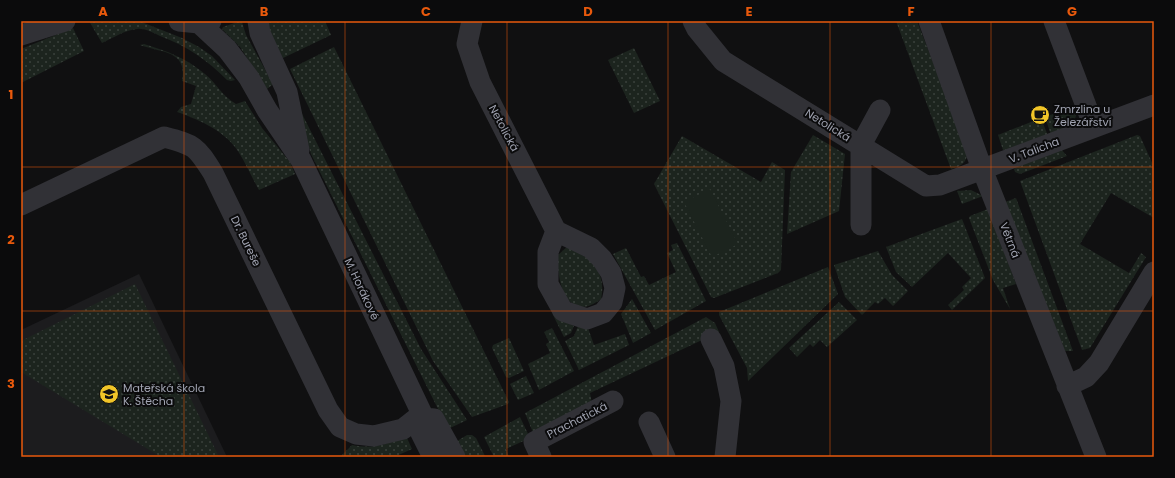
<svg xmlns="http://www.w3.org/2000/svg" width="1175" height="478" font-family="Poppins,sans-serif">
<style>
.built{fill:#1c1c1e}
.grass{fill:url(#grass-dots)}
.garden{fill:#1c241e}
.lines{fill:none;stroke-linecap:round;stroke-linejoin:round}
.minor{stroke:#313136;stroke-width:21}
.grid{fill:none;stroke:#e8590c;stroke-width:1;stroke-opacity:0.55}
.labels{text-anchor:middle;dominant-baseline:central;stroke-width:4;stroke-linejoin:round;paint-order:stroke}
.poi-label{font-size:11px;fill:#a1a4b2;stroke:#0b0b0c;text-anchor:start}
.street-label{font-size:11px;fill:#a1a4b2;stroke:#0b0b0c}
.neatline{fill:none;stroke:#e8590c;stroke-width:1.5}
.grid-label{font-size:13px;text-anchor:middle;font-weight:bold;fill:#e8590c}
</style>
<defs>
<pattern id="grass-dots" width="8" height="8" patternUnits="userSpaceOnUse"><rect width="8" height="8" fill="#1c241e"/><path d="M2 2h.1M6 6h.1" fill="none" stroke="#3a413c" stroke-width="1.8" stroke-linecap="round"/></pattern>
</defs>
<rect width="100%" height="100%" fill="#101011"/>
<path class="built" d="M 139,274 L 227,457 L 21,457 L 21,330 Z"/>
<path class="grass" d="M 89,21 L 139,21 L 182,38 L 199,47 L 212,56 L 235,80 L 231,81 L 227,80 C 207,60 187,46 160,36 C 153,33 145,28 137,29 C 125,30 113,38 102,43 Z
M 240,21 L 242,22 L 246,35 L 272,82 L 272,85 L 267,89 L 240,47 L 222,29 L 223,27 Z
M 268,21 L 325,21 L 331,35 L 283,58 L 271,36 Z
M 896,21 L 917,21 L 968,152 C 966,163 962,166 951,169 Z
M 73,28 L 84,51 L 21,83 L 21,49 Z
M 144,44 C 167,51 186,58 205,74 C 218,85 221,95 236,104 L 245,101 L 262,128 L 290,162 L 295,174 L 259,190 C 251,176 244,159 235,147 C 221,129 197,119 177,112 L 181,107 L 191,104 L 196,86 L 182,81 C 188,50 161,53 140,45 Z
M 334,47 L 509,402 L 508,404 L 472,417 L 433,361 L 290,69 Z
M 634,48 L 660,101 L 634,113 L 608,60 Z
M 296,102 L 421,349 L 467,420 L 448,429 L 311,154 Z
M 1077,105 C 1078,125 1067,128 1051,135 L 1045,117 Z
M 1041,118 L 1048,136 L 1010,150 L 1003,150 L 998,135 Z
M 813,135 L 845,154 L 839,211 L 787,234 L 791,172 Z
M 1137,135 L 1140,136 L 1154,167 L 1154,218 L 1111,193 L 1080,244 L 1129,273 L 1141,253 L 1146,257 L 1090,348 L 1082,350 L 1020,181 Z
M 682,136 L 761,182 L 772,162 L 785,170 L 781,270 L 778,273 L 714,298 L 711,297 L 654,184 Z
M 1061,149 L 1067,156 L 1020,174 L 1015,172 L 1014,169 L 1019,166 Z
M 971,190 L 983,196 L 962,204 L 957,191 Z
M 1016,198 L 1073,351 L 1065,351 L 1005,202 Z
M 988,209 L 1016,284 L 1003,288 L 1010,309 L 993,280 L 969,218 L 970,216 Z
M 962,219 L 985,278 L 952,310 L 948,305 L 964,290 L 962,287 L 971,278 L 948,253 L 912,287 L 896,272 L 886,247 Z
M 677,243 L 706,301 L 655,330 L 613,254 L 626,248 L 641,277 L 644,276 L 649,285 L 676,272 L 667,253 L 673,250 L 671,245 Z
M 568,246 C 590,258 607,271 601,299 C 567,325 556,281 558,255 Z
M 878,251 L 892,275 L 908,291 L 893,306 L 885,298 L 878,304 L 875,302 L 862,315 L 845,297 L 834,265 Z
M 828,267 L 838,294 L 748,381 L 747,368 L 719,315 L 719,312 Z
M 135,284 L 219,457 L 161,457 L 21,372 L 21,341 Z
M 632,299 L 651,333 L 633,343 L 621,314 Z
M 839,302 L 857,320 L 827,347 L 820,340 L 813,347 L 810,344 L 797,357 L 789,348 Z
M 552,313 L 574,326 L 571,333 L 564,337 Z
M 706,317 L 715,323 L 719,332 L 590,393 L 592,404 L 534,435 L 525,413 Z
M 578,326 L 588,328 L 594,345 L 625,334 L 629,345 L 579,370 L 565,341 L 574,336 Z
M 552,328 L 574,371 L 539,390 L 528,364 L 550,353 L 546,344 L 549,342 L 544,332 Z
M 509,338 L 524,371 L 509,378 L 506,377 L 492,348 L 493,345 Z
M 526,376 L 534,393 L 518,400 L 510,384 Z
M 520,417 L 530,438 L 506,449 L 509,457 L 494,457 L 484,437 Z
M 467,435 L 472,435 L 476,438 L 485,456 L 465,457 L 454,443 Z
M 402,438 L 407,438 L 412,449 L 394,457 L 341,456 L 352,445 C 373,449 383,445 402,438 Z"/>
<path class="garden" d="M 710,189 L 738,244 L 712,257 L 684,202 Z"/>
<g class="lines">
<path class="minor" d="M 179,21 L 199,23 L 211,21
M 258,21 L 260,33 L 287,92 L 299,150
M 472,21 L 467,44 L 480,82 L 556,231 L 591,248 L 602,259 L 611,273 L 615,288 L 612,302 L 603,313 L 587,319 L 563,311 L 548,284 L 548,252 L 556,231
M 693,21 L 697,29 L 723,61 L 926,186 L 940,185 L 1154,105
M 929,21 L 982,169 L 1096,457
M 1054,21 L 1094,127
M 199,23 L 227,49 L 249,78 L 267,110 L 301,160 L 424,418
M 21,35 L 65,21
M 21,205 L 164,137 C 195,145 196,146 213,173 L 328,410 L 340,427 L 356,434 L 374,436 L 403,429 L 422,414
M 861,225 L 861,145 L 880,110
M 711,339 L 724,366 L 731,401 L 725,457
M 1067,386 L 1086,377 L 1099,363 L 1154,272
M 424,418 L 434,419 L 455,457
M 424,418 L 418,427 L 433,457
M 649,422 L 665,457
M 541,457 L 534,442 L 613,401"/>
</g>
<path class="grid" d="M 184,21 L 184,457M 345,21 L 345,457M 507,21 L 507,457M 668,21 L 668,457M 830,21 L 830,457M 991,21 L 991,457M 21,167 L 1154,167M 21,311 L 1154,311"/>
<defs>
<g id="cafe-disc" transform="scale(1)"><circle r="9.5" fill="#f1c528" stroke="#0b0b0c"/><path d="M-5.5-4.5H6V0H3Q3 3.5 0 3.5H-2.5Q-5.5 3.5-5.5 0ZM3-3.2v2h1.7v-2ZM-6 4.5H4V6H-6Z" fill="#111"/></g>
<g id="school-disc" transform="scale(1)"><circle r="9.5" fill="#f1c528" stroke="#0b0b0c"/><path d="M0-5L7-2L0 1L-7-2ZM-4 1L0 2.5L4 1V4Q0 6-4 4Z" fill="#111"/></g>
</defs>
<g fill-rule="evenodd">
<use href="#cafe-disc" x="1040" y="115"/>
<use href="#school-disc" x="109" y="394"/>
</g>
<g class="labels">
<g class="poi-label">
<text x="1054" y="109">Zmrzlina u<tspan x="1054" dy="13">Železářství</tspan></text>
<text x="123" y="388">Mateřská škola<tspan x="123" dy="13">K. Štěcha</tspan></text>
</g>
<g class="street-label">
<text transform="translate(828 125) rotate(32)">Netolická</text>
<text transform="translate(504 128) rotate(62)">Netolická</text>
<text transform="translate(1034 150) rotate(-21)">V. Talicha</text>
<text transform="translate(1010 240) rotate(69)">Větrná</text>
<text transform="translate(246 241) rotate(64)">Dr. Bureše</text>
<text transform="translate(362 289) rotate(65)">M. Horákové</text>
<text transform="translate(577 420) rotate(-27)">Prachatická</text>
</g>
</g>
<rect width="1175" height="478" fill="none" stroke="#0b0b0c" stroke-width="44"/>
<rect x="22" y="22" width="1131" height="434" class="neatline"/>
<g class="grid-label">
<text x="103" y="16">A</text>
<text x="264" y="16">B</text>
<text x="426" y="16">C</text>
<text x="588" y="16">D</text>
<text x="749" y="16">E</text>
<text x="911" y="16">F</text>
<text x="1072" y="16">G</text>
<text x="11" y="99">1</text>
<text x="11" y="244">2</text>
<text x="11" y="388">3</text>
</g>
</svg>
